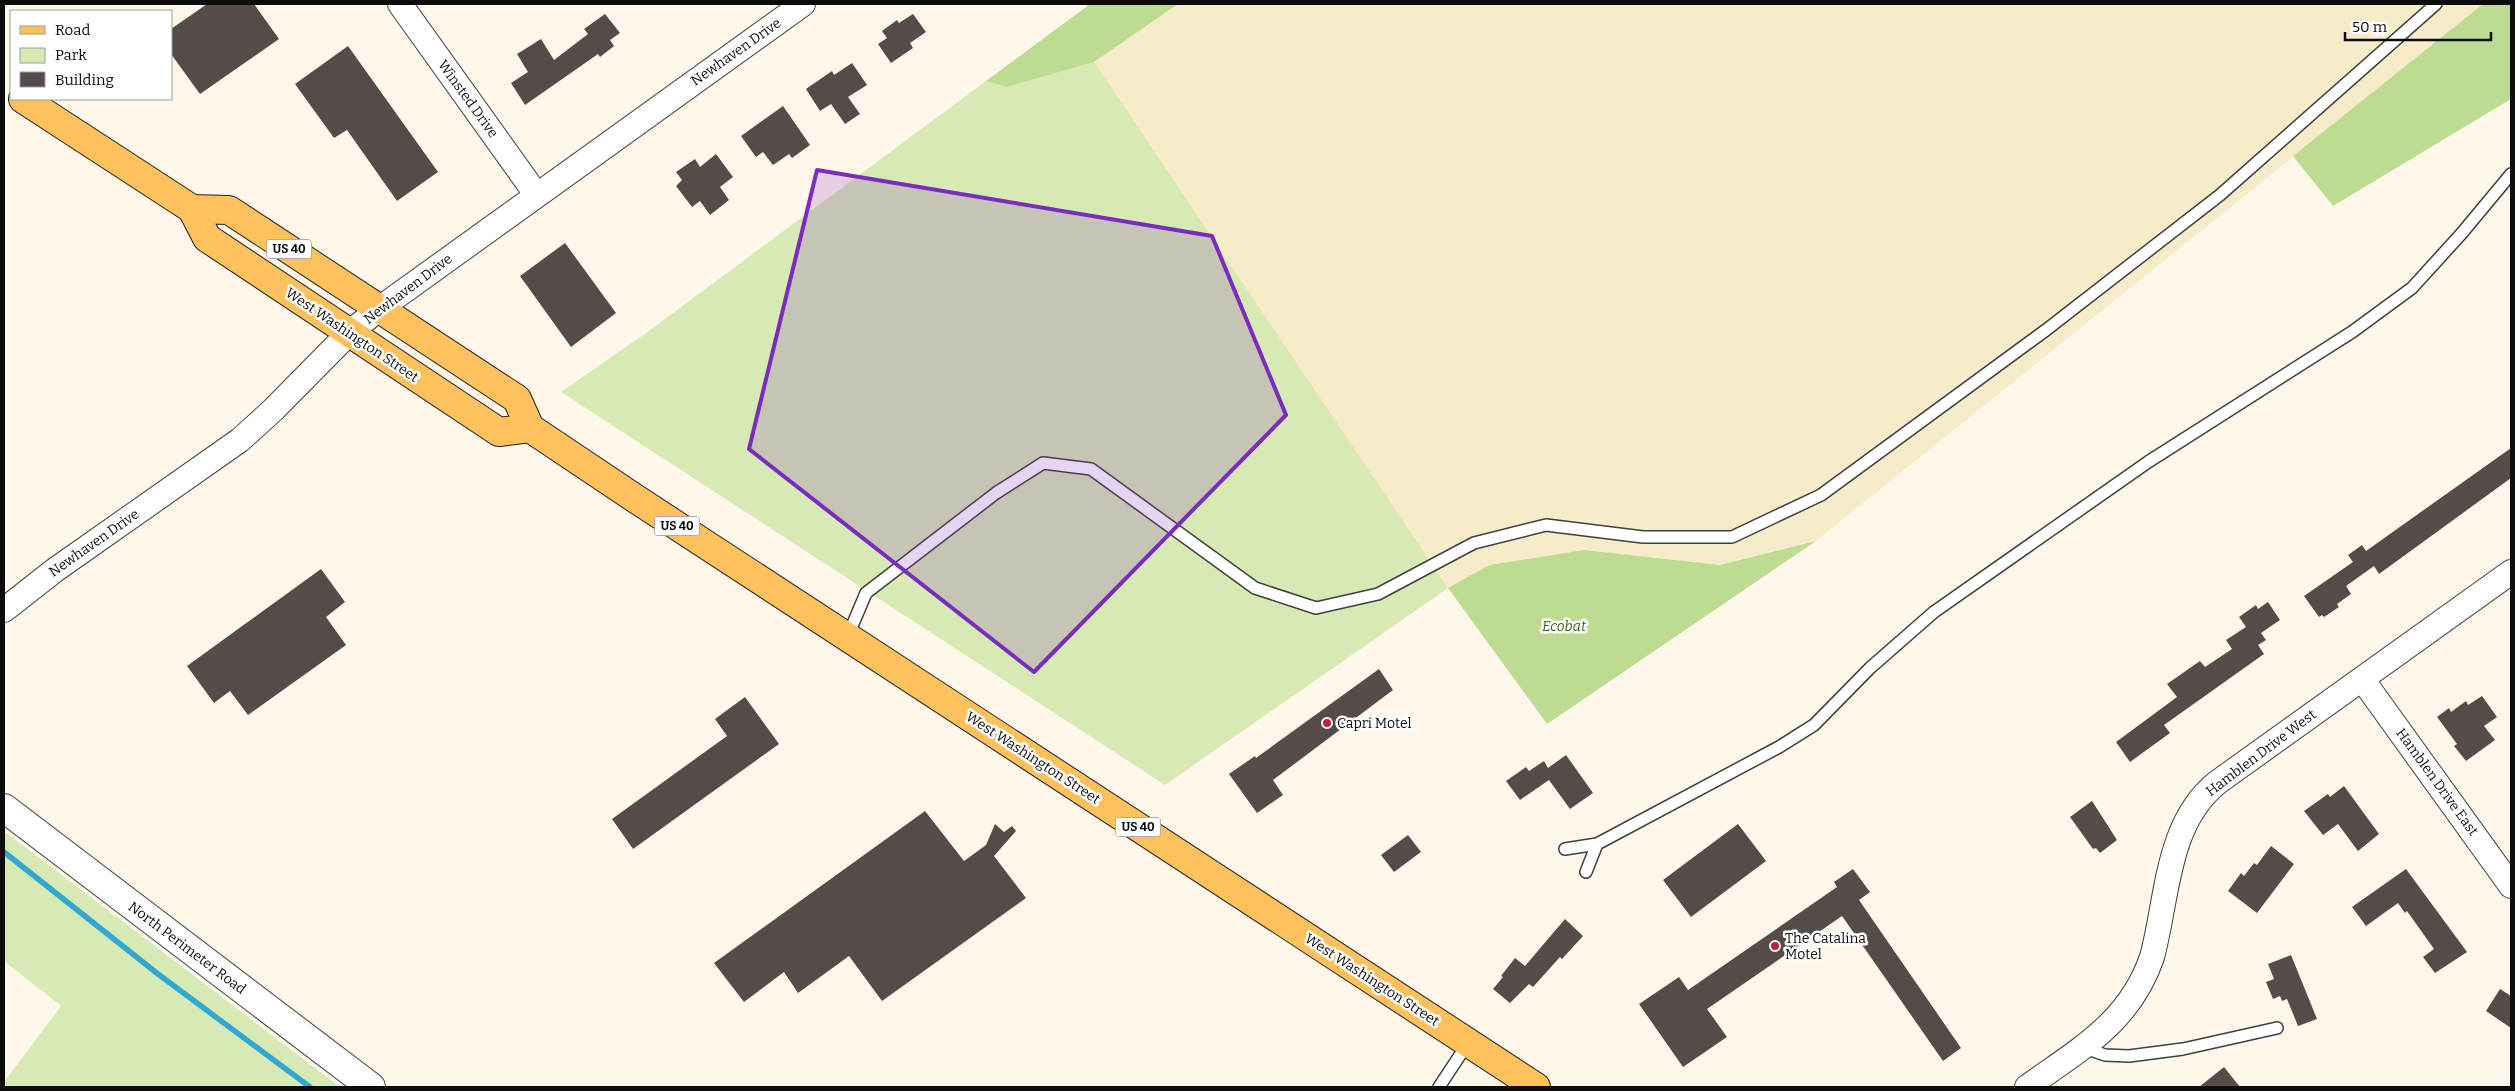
<svg xmlns="http://www.w3.org/2000/svg" width="2515" height="1091" font-family="Bitter,serif">
<style>
.farmland{fill:#f6ecca}
.green{fill:#d7eab3}
.forest{fill:#bddc91}
.lines{fill:none;stroke-linecap:round;stroke-linejoin:round}
.stream{stroke:#31a7d2;stroke-width:5.5}
.building{fill:#554b48}
.service-casing{stroke:#3f3f3f;stroke-width:14}
.minor-casing{stroke:#3f3f3f;stroke-width:26}
.tertiary-casing{stroke:#3f3f3f;stroke-width:30}
.primary-casing{stroke:#1d1d1d;stroke-width:30}
.service{stroke:#fff;stroke-width:11}
.minor{stroke:#fff;stroke-width:24}
.tertiary{stroke:#fff;stroke-width:28}
.primary{stroke:#fec15b;stroke-width:28}
.marked{fill:#7b2cbf;fill-opacity:0.2;stroke:#7b2cbf;stroke-width:4;stroke-linejoin:round}
.poi-dot{fill:#c11f3b;stroke:#fff;stroke-width:2}
.labels{text-anchor:middle;dominant-baseline:central;stroke-width:5;stroke-linejoin:round;paint-order:stroke}
.shield{fill:#fff;stroke:#555;stroke-width:1}
.shield-label{font-size:12px;font-weight:bold;fill:#0c0c0c}
.street-label{font-size:14px;fill:#0c0c0c;stroke:#fff}
.park-label{font-size:14px;font-style:italic;fill:#33651a;stroke:#fff}
.poi-label{font-size:14px;fill:#0c0c0c;stroke:#fff;text-anchor:start}
</style>
<rect width="100%" height="100%" fill="#fff8ea"/>
<path class="farmland" d="M 1178,4 L 2483,4 L 1816,541 L 1720,565 L 1584,550 L 1489,565 L 1448,588 L 1181,194 L 1094,62 Z"/>
<path class="green" d="M 1094,62 L 1448,588 L 1165,785 L 561,392 L 646,333 L 986,81 L 1007,87 Z
M 4,831 L 340,1087 L 4,1087 L 4,1082 L 61,1006 L 4,961 Z"/>
<path class="forest" d="M 1090,4 L 1178,4 L 1094,62 L 1007,87 L 986,81 Z
M 2483,4 L 2511,4 L 2511,99 L 2333,206 L 2293,156 Z
M 1816,541 L 1547,724 L 1448,588 L 1489,565 L 1584,550 L 1720,565 Z"/>
<g class="lines">
<path class="stream" d="M 4,852 L 158,974 L 310,1087"/>
</g>
<path class="building" d="M 207,4 L 254,4 L 279,39 L 200,94 L 171,54 L 171,29 Z
M 605,14 L 620,33 L 610,40 L 614,46 L 600,57 L 598,54 L 525,105 L 511,83 L 528,72 L 517,54 L 541,39 L 554,60 L 588,34 L 584,29 Z
M 913,14 L 926,32 L 910,43 L 913,48 L 891,63 L 878,44 L 887,38 L 882,31 L 897,20 L 899,23 Z
M 348,46 L 438,172 L 397,201 L 347,130 L 334,138 L 295,84 Z
M 852,63 L 867,85 L 848,97 L 860,114 L 845,124 L 831,104 L 820,111 L 806,89 L 832,71 L 834,75 Z
M 783,106 L 810,145 L 792,158 L 789,154 L 773,165 L 763,152 L 756,157 L 741,136 Z
M 716,154 L 733,177 L 720,187 L 729,200 L 710,215 L 700,201 L 692,207 L 676,186 L 682,180 L 676,172 L 695,159 L 700,167 Z
M 565,243 L 616,313 L 571,347 L 520,276 Z
M 2511,448 L 2511,478 L 2379,574 L 2374,566 L 2346,586 L 2351,594 L 2337,604 L 2339,607 L 2324,617 L 2322,615 L 2319,617 L 2304,596 L 2353,562 L 2348,555 L 2362,545 L 2366,551 Z
M 321,569 L 345,602 L 326,617 L 346,645 L 248,715 L 230,691 L 214,703 L 187,666 Z
M 2268,602 L 2280,620 L 2261,633 L 2266,640 L 2258,645 L 2264,654 L 2164,725 L 2170,733 L 2130,762 L 2116,742 L 2177,697 L 2167,684 L 2200,661 L 2205,667 L 2232,649 L 2226,640 L 2246,627 L 2239,617 L 2256,605 L 2258,609 Z
M 1379,669 L 1393,690 L 1273,780 L 1283,795 L 1257,813 L 1229,774 L 1255,756 L 1256,758 Z
M 2482,696 L 2497,717 L 2484,726 L 2495,740 L 2466,761 L 2454,746 L 2457,744 L 2437,717 L 2449,708 L 2451,712 L 2466,701 L 2468,705 Z
M 745,697 L 779,744 L 633,849 L 612,819 L 727,736 L 715,719 Z
M 1566,755 L 1593,793 L 1570,809 L 1549,780 L 1520,800 L 1506,781 L 1526,767 L 1529,771 L 1544,761 L 1548,768 Z
M 2344,786 L 2379,834 L 2358,851 L 2338,824 L 2323,835 L 2304,811 L 2328,794 L 2330,797 Z
M 2092,801 L 2117,840 L 2100,853 L 2096,848 L 2093,849 L 2070,817 Z
M 925,811 L 964,861 L 986,845 L 995,824 L 1004,832 L 1012,826 L 1016,831 L 994,856 L 1026,898 L 882,1001 L 849,956 L 798,993 L 784,972 L 744,1002 L 714,963 Z
M 1738,824 L 1766,861 L 1691,917 L 1663,880 Z
M 1408,835 L 1421,852 L 1394,872 L 1381,855 Z
M 2271,846 L 2294,864 L 2257,913 L 2228,891 L 2241,873 L 2244,876 L 2254,863 L 2257,865 Z
M 1853,869 L 1870,892 L 1859,900 L 1961,1048 L 1943,1061 L 1842,916 L 1707,1009 L 1727,1037 L 1683,1067 L 1639,1004 L 1679,977 L 1688,990 L 1837,887 L 1834,882 Z
M 2406,869 L 2467,952 L 2435,973 L 2423,957 L 2434,949 L 2407,911 L 2405,913 L 2398,903 L 2366,926 L 2352,907 Z
M 1565,919 L 1583,936 L 1562,959 L 1560,957 L 1533,987 L 1529,984 L 1510,1003 L 1493,989 L 1503,977 L 1501,976 L 1515,958 L 1525,966 Z
M 2291,955 L 2317,1019 L 2298,1026 L 2287,999 L 2282,1001 L 2280,996 L 2273,999 L 2266,982 L 2274,979 L 2268,964 Z
M 2500,989 L 2511,996 L 2511,1028 L 2486,1011 Z
M 2224,1067 L 2240,1087 L 2199,1087 Z"/>
<g class="lines">
<g class="service-casing">
<path id="service" d="M 847,638 L 866,593 L 996,493 L 1043,463 L 1091,469 L 1255,588 L 1316,608 L 1378,594 L 1474,543 L 1546,525 L 1643,537 L 1732,537 L 1821,495 L 2046,330 L 2220,195 L 2436,4
M 1597,844 L 1779,747 L 1814,725 L 1870,668 L 1934,612 L 2148,462 L 2352,332 L 2412,288 L 2462,233 L 2511,174
M 1565,849 L 1597,844 L 1586,872
M 2082,1047 L 2105,1055 L 2129,1056 L 2183,1049 L 2277,1028
M 1439,1087 L 1468,1043"/>
</g>
<g class="minor-casing">
<path id="minor" d="M 400,4 L 536,194
M 4,610 L 55,570 L 240,440 L 273,410 L 349,333 L 379,309 L 803,4
M 2362,679 L 2511,886
M 2027,1087 C 2080,1049 2130,1022 2152,957 C 2168,898 2166,823 2218,782 L 2511,572"/>
</g>
<g class="tertiary-casing">
<path id="tertiary" d="M 4,808 L 371,1087"/>
</g>
<g class="primary-casing">
<path id="primary" d="M 23,99 L 192,209 L 207,238 L 499,432 L 530,428
M 192,209 L 229,210 L 517,399 L 530,428 L 633,497 L 1536,1087"/>
</g>
<use href="#service" class="service"/>
<use href="#minor" class="minor"/>
<use href="#tertiary" class="tertiary"/>
<use href="#primary" class="primary"/>
</g>
<path class="marked" d="M 817,170 L 1212,236 L 1286,415 L 1034,672 L 749,449 Z"/>
<g class="poi-dot">
<circle cx="1327" cy="723" r="5"/>
<circle cx="1775" cy="946" r="5"/>
</g>
<g class="labels">
<g class="shield">
<rect x="266.5" y="239.5" width="45" height="19" rx="4"/>
<rect x="654.5" y="516.5" width="45" height="19" rx="4"/>
<rect x="1115.5" y="817.5" width="45" height="19" rx="4"/>
</g>
<g class="shield-label">
<text x="289" y="249">US 40</text>
<text x="677" y="526">US 40</text>
<text x="1138" y="827">US 40</text>
</g>
<g class="street-label">
<text transform="translate(736 52) rotate(-35)">Newhaven Drive</text>
<text transform="translate(468 99) rotate(54)">Winsted Drive</text>
<text transform="translate(408 289) rotate(-37)">Newhaven Drive</text>
<text transform="translate(352 335) rotate(34)">West Washington Street</text>
<text transform="translate(94 543) rotate(-35)">Newhaven Drive</text>
<text transform="translate(2261 753) rotate(-37)">Hamblen Drive West</text>
<text transform="translate(1033 758) rotate(33)">West Washington Street</text>
<text transform="translate(2437 782) rotate(54)">Hamblen Drive East</text>
<text transform="translate(187 948) rotate(37)">North Perimeter Road</text>
<text transform="translate(1372 980) rotate(33)">West Washington Street</text>
</g>
<g class="park-label">
<text x="1564" y="626">Ecobat</text>
</g>
<g class="poi-label">
<text x="1337" y="723">Capri Motel</text>
<text x="1785" y="938">The Catalina<tspan x="1785" dy="16">Motel</tspan></text>
</g>
</g>
<rect width="2515" height="1091" fill="none" stroke="#0c0c0c" stroke-width="10"/>
<rect x="10" y="10" width="162" height="90" fill="#ffffff" stroke="#9e9e9e"/>
<rect x="20" y="26" width="25" height="8" fill="#fec15b" stroke="#9e9e9e"/>
<text x="55" y="35" font-size="15" fill="#0c0c0c">Road</text>
<rect x="20" y="48" width="25" height="15" fill="#d7eab3" stroke="#9e9e9e"/>
<text x="55" y="60" font-size="15" fill="#0c0c0c">Park</text>
<rect x="20" y="72" width="25" height="15" fill="#554b48" stroke="#9e9e9e"/>
<text x="55" y="85" font-size="15" fill="#0c0c0c">Building</text>
<path d="M2345 32v8h146v-8" fill="none" stroke="#0c0c0c" stroke-width="2.5"/>
<text x="2352" y="32" font-size="15" fill="#0c0c0c" stroke="#ffffff" stroke-width="4" paint-order="stroke">50 m</text>
</svg>
